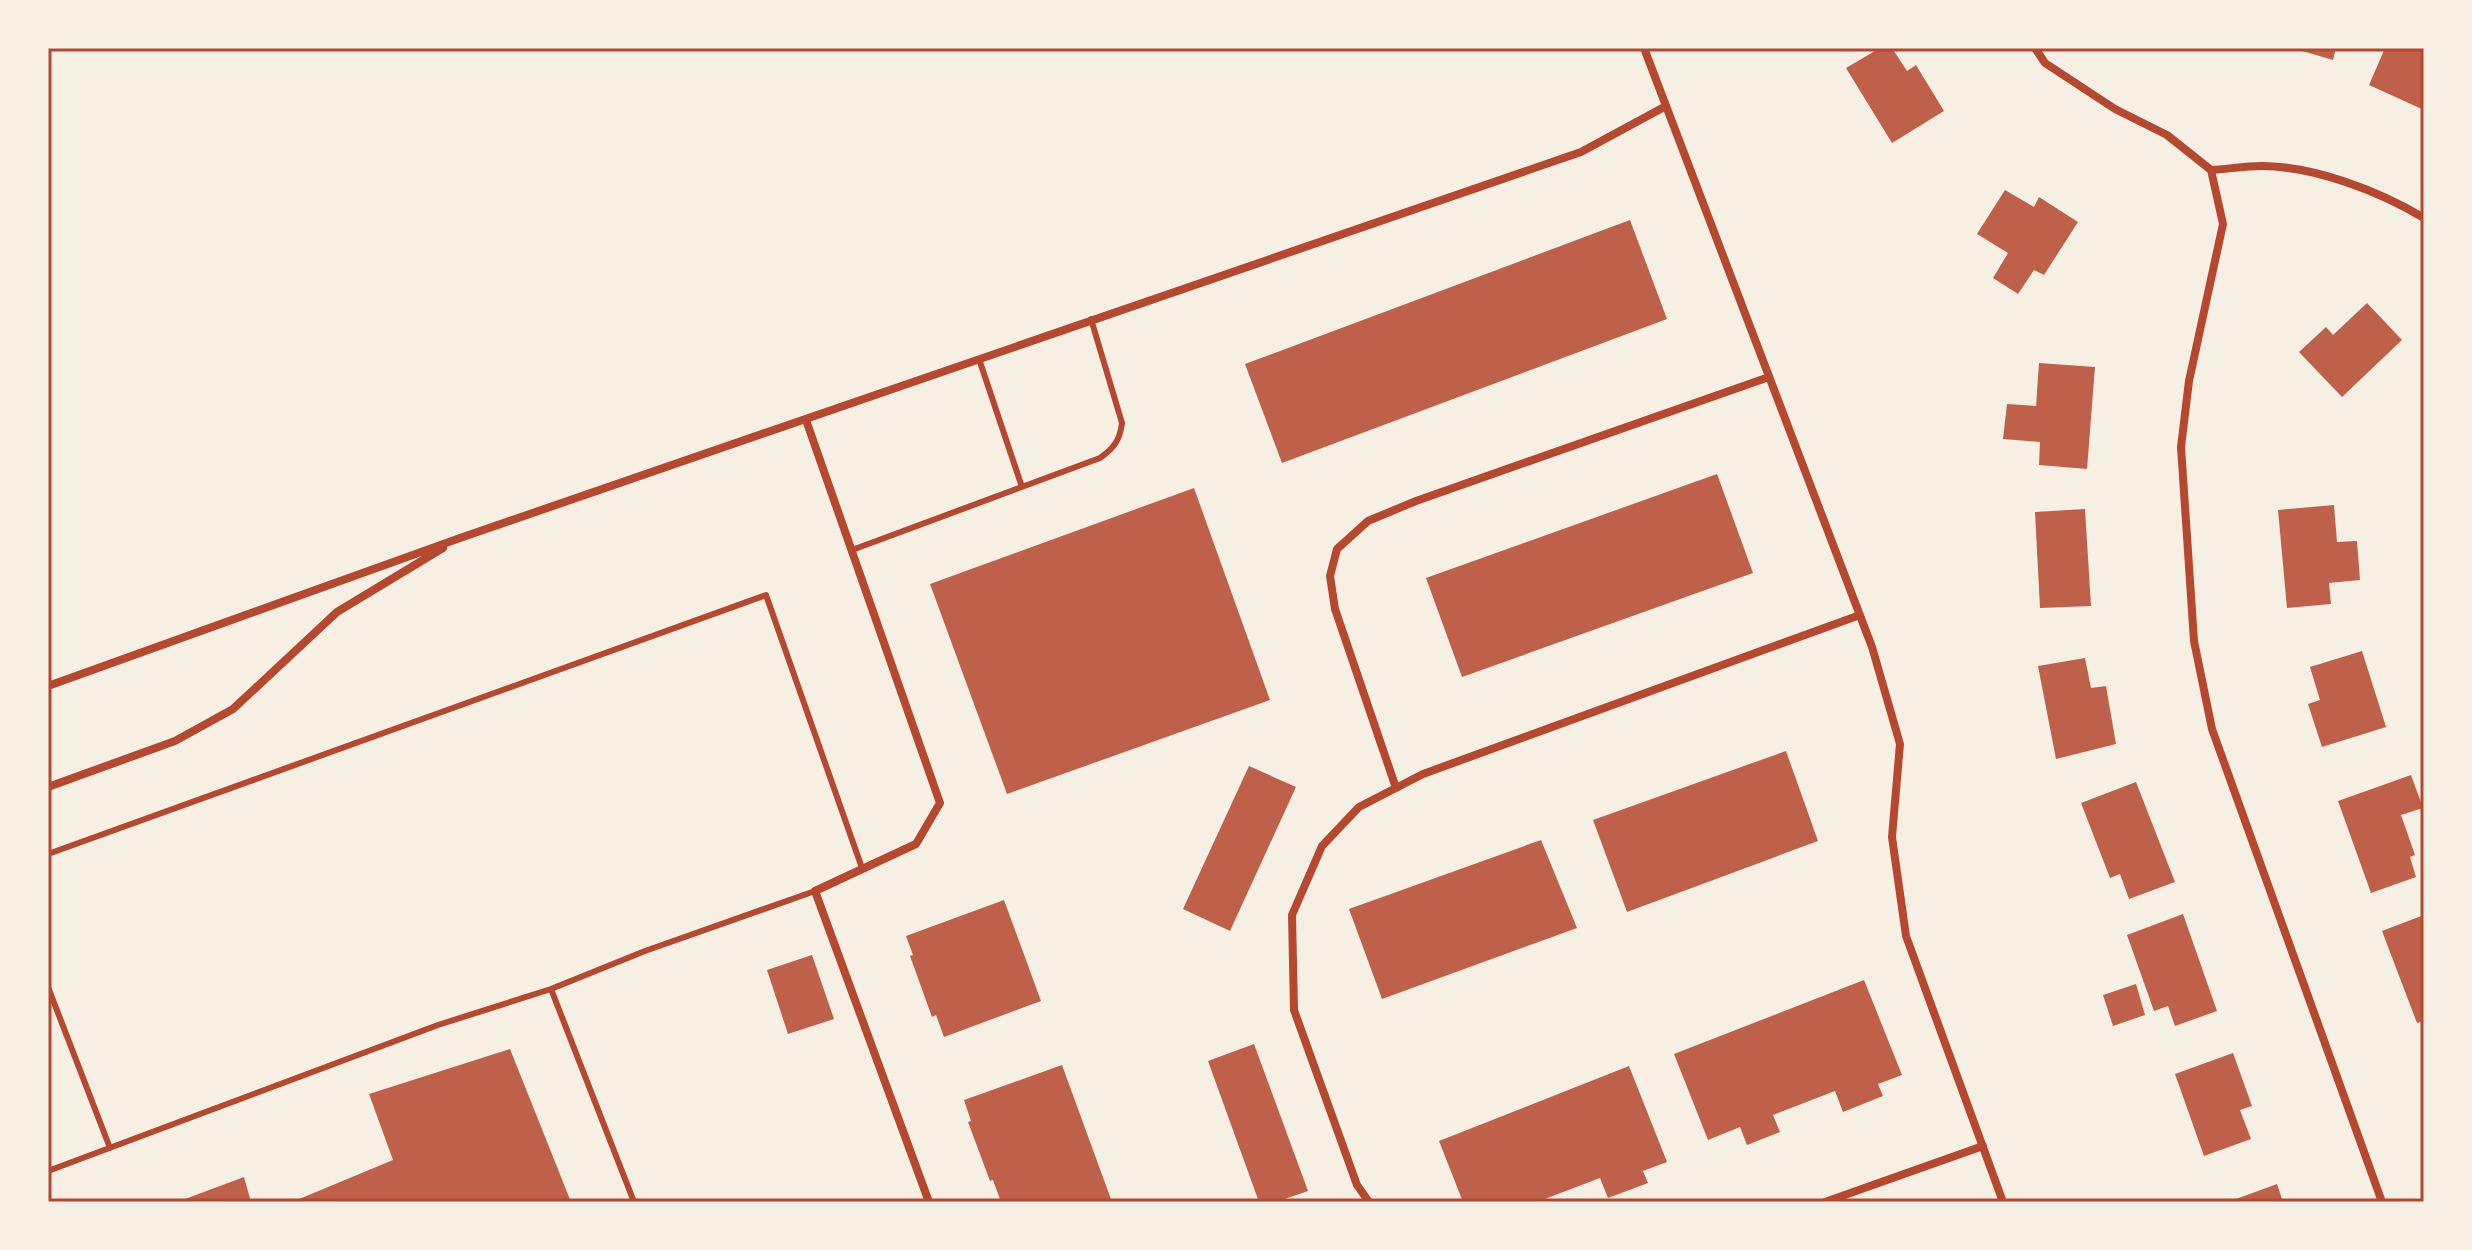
<svg xmlns="http://www.w3.org/2000/svg" width="2472" height="1250" font-family="Commissioner,sans-serif">
<style>
.building{fill:#bf614a}
.lines{fill:none;stroke-linecap:round;stroke-linejoin:round}
.service{stroke:#b5482f;stroke-width:6}
.minor{stroke:#b5482f;stroke-width:8}
.neatline{fill:none;stroke:#b5482f;stroke-width:3}
</style>
<rect width="100%" height="100%" fill="#f6efe4"/>
<path class="building" d="M 1880,48 L 1892,48 L 1907,71 L 1916,65 L 1944,111 L 1892,143 L 1846,68 Z
M 2292,48 L 2336,48 L 2333,60 Z
M 2385,48 L 2424,49 L 2424,110 L 2369,85 Z
M 2005,190 L 2034,207 L 2039,197 L 2078,222 L 2044,275 L 2034,270 L 2018,294 L 1993,278 L 2008,253 L 1977,234 Z
M 1630,220 L 1667,319 L 1282,463 L 1245,364 Z
M 2367,303 L 2402,340 L 2342,397 L 2299,352 L 2326,327 L 2333,335 Z
M 2039,363 L 2095,367 L 2087,469 L 2039,465 L 2040,442 L 2003,439 L 2007,404 L 2036,406 Z
M 1717,474 L 1753,573 L 1462,677 L 1426,578 Z
M 1194,488 L 1270,700 L 1007,794 L 930,584 Z
M 2334,505 L 2337,542 L 2357,541 L 2360,580 L 2329,583 L 2331,604 L 2287,608 L 2278,510 Z
M 2085,509 L 2091,606 L 2040,608 L 2035,512 Z
M 2362,651 L 2386,727 L 2322,747 L 2308,704 L 2320,700 L 2310,667 Z
M 2085,658 L 2091,688 L 2106,686 L 2116,744 L 2056,759 L 2038,666 Z
M 1786,751 L 1818,841 L 1627,912 L 1593,820 Z
M 1249,766 L 1296,787 L 1230,931 L 1183,909 Z
M 2411,775 L 2423,808 L 2401,815 L 2415,855 L 2410,857 L 2416,877 L 2371,893 L 2338,801 Z
M 2136,782 L 2175,882 L 2129,899 L 2120,874 L 2110,878 L 2081,803 Z
M 1541,840 L 1577,928 L 1382,999 L 1349,909 Z
M 1004,900 L 1041,1001 L 944,1037 L 936,1015 L 932,1017 L 910,956 L 913,955 L 906,936 Z
M 2183,914 L 2217,1011 L 2175,1026 L 2168,1006 L 2154,1011 L 2127,935 Z
M 2424,915 L 2424,1021 L 2417,1023 L 2382,931 Z
M 812,955 L 834,1019 L 788,1034 L 767,970 Z
M 1864,980 L 1902,1075 L 1878,1084 L 1883,1096 L 1843,1112 L 1835,1091 L 1773,1115 L 1780,1132 L 1747,1145 L 1740,1127 L 1708,1140 L 1674,1054 Z
M 2136,984 L 2145,1015 L 2113,1026 L 2103,995 Z
M 1254,1044 L 1308,1191 L 1276,1202 L 1259,1202 L 1208,1061 Z
M 510,1049 L 571,1202 L 292,1202 L 393,1160 L 369,1094 Z
M 2233,1053 L 2252,1106 L 2240,1110 L 2251,1139 L 2204,1156 L 2175,1074 Z
M 1062,1065 L 1112,1202 L 1001,1202 L 993,1180 L 990,1181 L 968,1122 L 971,1121 L 964,1100 Z
M 1629,1066 L 1667,1162 L 1643,1171 L 1648,1183 L 1608,1198 L 1600,1178 L 1537,1202 L 1463,1202 L 1439,1141 Z
M 244,1177 L 251,1202 L 177,1202 Z
M 2277,1184 L 2283,1202 L 2237,1202 L 2236,1199 Z"/>
<g class="lines">
<path class="service" d="M 979,359 L 1022,487
M 852,550 L 1100,458 C 1114,448 1120,440 1122,423 L 1091,319
M 48,854 L 766,595 L 862,868
M 48,987 L 110,1148
M 551,989 L 634,1202
M 48,1171 L 438,1025 L 551,989 L 645,951 L 815,891"/>
<path class="minor" d="M 1644,48 L 1872,647 L 1900,744 L 1892,837 L 1906,936 L 2003,1202
M 2035,48 L 2045,63 L 2115,109 L 2167,135 L 2211,170 L 2223,224 L 2189,381 L 2181,447 L 2194,641 L 2212,729 L 2382,1202
M 2211,170 C 2228,169 2245,166 2261,166 C 2314,166 2379,191 2424,218
M 806,420 L 940,803 L 916,844 L 815,891 L 929,1202
M 48,686 L 460,538 L 1581,152 L 1666,106
M 48,787 L 175,741 L 233,709 L 337,612 L 443,548
M 1396,788 L 1335,609 L 1330,576 L 1337,549 L 1368,521 L 1416,501 L 1769,377
M 1369,1202 L 1357,1185 L 1294,1010 L 1292,915 L 1322,846 L 1359,807 L 1423,774 L 1860,615
M 1825,1202 L 1983,1146"/>
</g>
<rect width="2472" height="1250" fill="none" stroke="#f6efe4" stroke-width="100"/>
<rect x="50" y="50" width="2372" height="1150" class="neatline"/>
</svg>
